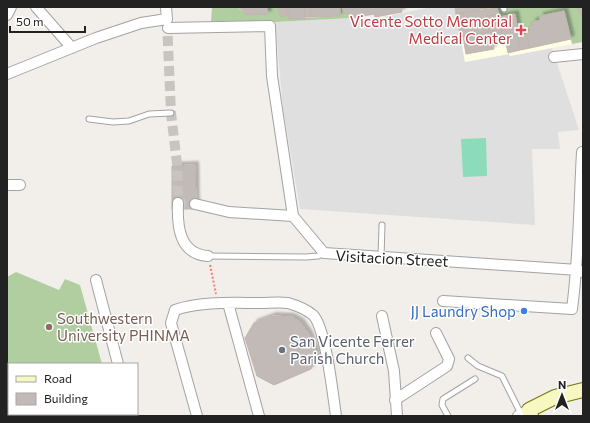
<svg xmlns="http://www.w3.org/2000/svg" width="590" height="423" font-family="Commissioner,sans-serif">
<style>
.residential{fill:#e0dfdf}
.education{fill:#fefde6}
.forest{fill:#b0cea0}
.pitch{fill:#8cdcb9}
.building{fill:#c2bab6;stroke:#c3b5ac;filter:url(#shadow)}
.lines{fill:none;stroke-linecap:round;stroke-linejoin:round}
.street-tunnel{stroke:#c8c5c1;stroke-width:10;stroke-dasharray:10 5;stroke-linecap:butt}
.lane-casing{stroke:#a3a3a3;stroke-width:7}
.street-casing{stroke:#a3a3a3;stroke-width:12}
.secondary-casing{stroke:#71770b;stroke-width:16}
.path{stroke:#f37f79;stroke-width:2;stroke-dasharray:2 2;stroke-linecap:butt}
.lane{stroke:#fff;stroke-width:5}
.street{stroke:#fff;stroke-width:10}
.secondary{stroke:#f7f7c2;stroke-width:14}
.health-dot{fill:#e0444e;stroke:#fff;stroke-width:1.5}
.shop-dot{fill:#3f7fe0;stroke:#fff;stroke-width:1.5}
.education-dot{fill:#8d6e63;stroke:#fff;stroke-width:1.5}
.worship-dot{fill:#6b7280;stroke:#fff;stroke-width:1.5}
.labels{text-anchor:middle;dominant-baseline:central;stroke-width:3;stroke-linejoin:round;paint-order:stroke}
.health-label{font-size:15px;fill:#be3a42;stroke:#fff;text-anchor:end}
.street-label{font-size:15px;fill:#222;stroke:#fff}
.shop-label{font-size:15px;fill:#366cbe;stroke:#fff;text-anchor:end}
.education-label{font-size:15px;fill:#785e54;stroke:#fff;text-anchor:start}
.worship-label{font-size:15px;fill:#5b616d;stroke:#fff;text-anchor:start}
</style>
<defs>
<filter id="shadow"><feDropShadow dx="3.5" dy="-3.5" stdDeviation="1" flood-color="#0004"/></filter>
</defs>
<rect width="100%" height="100%" fill="#f2eee9"/>
<path class="residential" d="M 432,7 L 455,7 L 465,62 L 509,54 L 510,56 L 552,48 L 579,130 L 558,132 L 560,149 L 532,149 L 535,225 L 300,209 L 283,108 L 275,22 L 351,18 L 353,23 Z"/>
<path class="education" d="M 455,7 L 583,7 L 583,42 L 510,56 L 509,54 L 465,62 Z"/>
<path class="forest" d="M 212,7 L 239,8 L 246,15 L 268,13 L 267,7 L 277,7 L 281,17 L 288,15 L 288,19 L 340,16 L 340,7 L 342,7 L 344,14 L 350,13 L 351,18 L 275,22 L 211,21 Z
M 497,7 L 583,7 L 583,42 L 572,44 L 564,11 L 540,16 L 540,20 L 527,34 L 519,36 L 515,14 L 499,17 Z
M 16,272 L 59,290 L 65,279 L 80,285 L 102,364 L 9,364 L 9,383 L 7,383 L 7,277 Z"/>
<path class="pitch" d="M 486,138 L 487,176 L 463,177 L 461,139 Z"/>
<path class="building" d="M 239,7 L 267,7 L 268,14 L 246,15 Z
M 277,7 L 288,7 L 288,15 L 281,17 Z
M 288,7 L 304,7 L 305,19 L 288,19 Z
M 304,7 L 310,7 L 311,17 L 305,17 Z
M 310,7 L 340,7 L 340,16 L 311,17 Z
M 342,7 L 401,7 L 402,12 L 375,17 L 374,14 L 352,18 L 350,13 L 344,14 Z
M 455,7 L 479,7 L 480,10 L 456,14 Z
M 577,7 L 583,7 L 583,14 L 581,15 Z
M 497,8 L 499,14 L 486,16 L 487,18 L 458,23 L 456,14 Z
M 564,11 L 571,39 L 530,48 L 526,32 L 530,31 L 529,26 L 533,25 L 532,22 L 540,20 L 540,16 Z
M 499,14 L 501,30 L 489,32 L 486,16 Z
M 515,14 L 519,36 L 503,38 L 499,17 Z
M 487,18 L 489,32 L 477,34 L 474,20 Z
M 474,20 L 477,34 L 460,37 L 458,23 Z
M 501,30 L 503,38 L 492,40 L 491,31 Z
M 491,31 L 494,49 L 466,54 L 463,36 Z
M 527,34 L 530,48 L 520,50 L 518,36 Z
M 518,36 L 520,50 L 508,53 L 505,38 Z
M 195,165 L 196,209 L 172,209 L 172,166 Z
M 273,316 L 291,317 L 300,322 L 309,335 L 317,356 L 311,369 L 274,385 L 257,376 L 245,338 L 254,323 Z
M 7,386 L 9,386 L 9,406 L 7,406 Z
M 13,414 L 34,414 L 34,416 L 13,416 Z
M 64,414 L 85,414 L 78,416 L 65,416 Z"/>
<g class="lines">
<path class="street-tunnel" d="M 167,21 L 171,113 L 177,164 L 178,203 L 195,204"/>
<g class="lane-casing">
<path id="lane" d="M 503,7 L 504,9
M 89,119 L 113,122 L 129,121 L 149,114 L 171,113
M 208,256 L 306,257 L 318,256 L 324,253
M 381,257 L 382,225
M 468,358 L 478,366 L 502,376 L 521,414
M 448,416 L 442,405 L 443,399 L 475,379"/>
</g>
<g class="street-casing">
<path id="street" d="M 36,7 L 72,48
M 7,15 L 11,7
M 168,28 L 270,26 L 272,76 L 293,216 L 324,253 L 578,270 L 583,272
M 554,57 L 583,54
M 7,74 L 96,38 L 141,23 L 167,19 L 166,7
M 7,185 L 20,185
M 178,203 C 177,226 179,254 208,256
M 195,204 L 229,212 L 293,216
M 96,280 L 118,364
M 443,301 L 572,309 C 579,257 579,205 582,152
M 228,303 L 259,416
M 382,316 L 394,371 L 397,416
M 395,400 L 447,366 L 449,359 L 436,333
M 132,414 L 132,416
M 197,416 L 171,323 L 175,310 C 201,301 233,303 260,303 C 269,303 279,302 288,303 C 295,305 307,310 313,315 C 326,328 333,396 336,416
M 518,416 L 529,410"/>
</g>
<g class="secondary-casing">
<path id="secondary" d="M 531,416 L 529,410 L 555,397 L 583,390"/>
</g>
<path class="path" d="M 210,265 L 216,294"/>
<use href="#lane" class="lane"/>
<use href="#street" class="street"/>
<use href="#secondary" class="secondary"/>
</g>
<path class="health-dot" d="M519 24h4v4h4v4h-4v4h-4v-4h-4v-4h4z"/>
<circle class="shop-dot" cx="524" cy="311" r="4"/>
<circle class="education-dot" cx="49" cy="327" r="4"/>
<circle class="worship-dot" cx="282" cy="350" r="4"/>
<g class="labels">
<g class="health-label">
<text x="512" y="21">Vicente Sotto Memorial<tspan x="512" dy="17">Medical Center</tspan></text>
</g>
<g class="street-label">
<text transform="translate(392 258) rotate(3)">Visitacion Street</text>
</g>
<g class="shop-label">
<text x="516" y="311">JJ Laundry Shop</text>
</g>
<g class="education-label">
<text x="57" y="318">Southwestern<tspan x="57" dy="17">University PHINMA</tspan></text>
</g>
<g class="worship-label">
<text x="290" y="341">San Vicente Ferrer<tspan x="290" dy="17">Parish Church</tspan></text>
</g>
</g>
<rect width="590" height="423" fill="none" stroke="#222222" stroke-width="16"/>
<rect x="8" y="363" width="130" height="52" fill="#ffffff" stroke="#a7a7a7"/>
<rect x="16" y="376" width="20" height="6" fill="#f7f7c2" stroke="#a7a7a7"/>
<text x="44" y="383" font-size="12" fill="#222222">Road</text>
<rect x="16" y="393" width="20" height="12" fill="#c2bab6" stroke="#a7a7a7"/>
<text x="44" y="403" font-size="12" fill="#222222">Building</text>
<g transform="translate(562 395)" stroke="#ffffff" stroke-width="3" paint-order="stroke">
<path d="M0-3L7 15L0 10L-7 15Z" fill="#222222"/>
<text y="-6" font-size="11" font-weight="bold" text-anchor="middle" fill="#222222">N</text>
</g>
<path d="M10 26v6h75v-6" fill="none" stroke="#222222" stroke-width="2"/>
<text x="16" y="26" font-size="12" fill="#222222" stroke="#ffffff" stroke-width="3" paint-order="stroke">50 m</text>
</svg>
